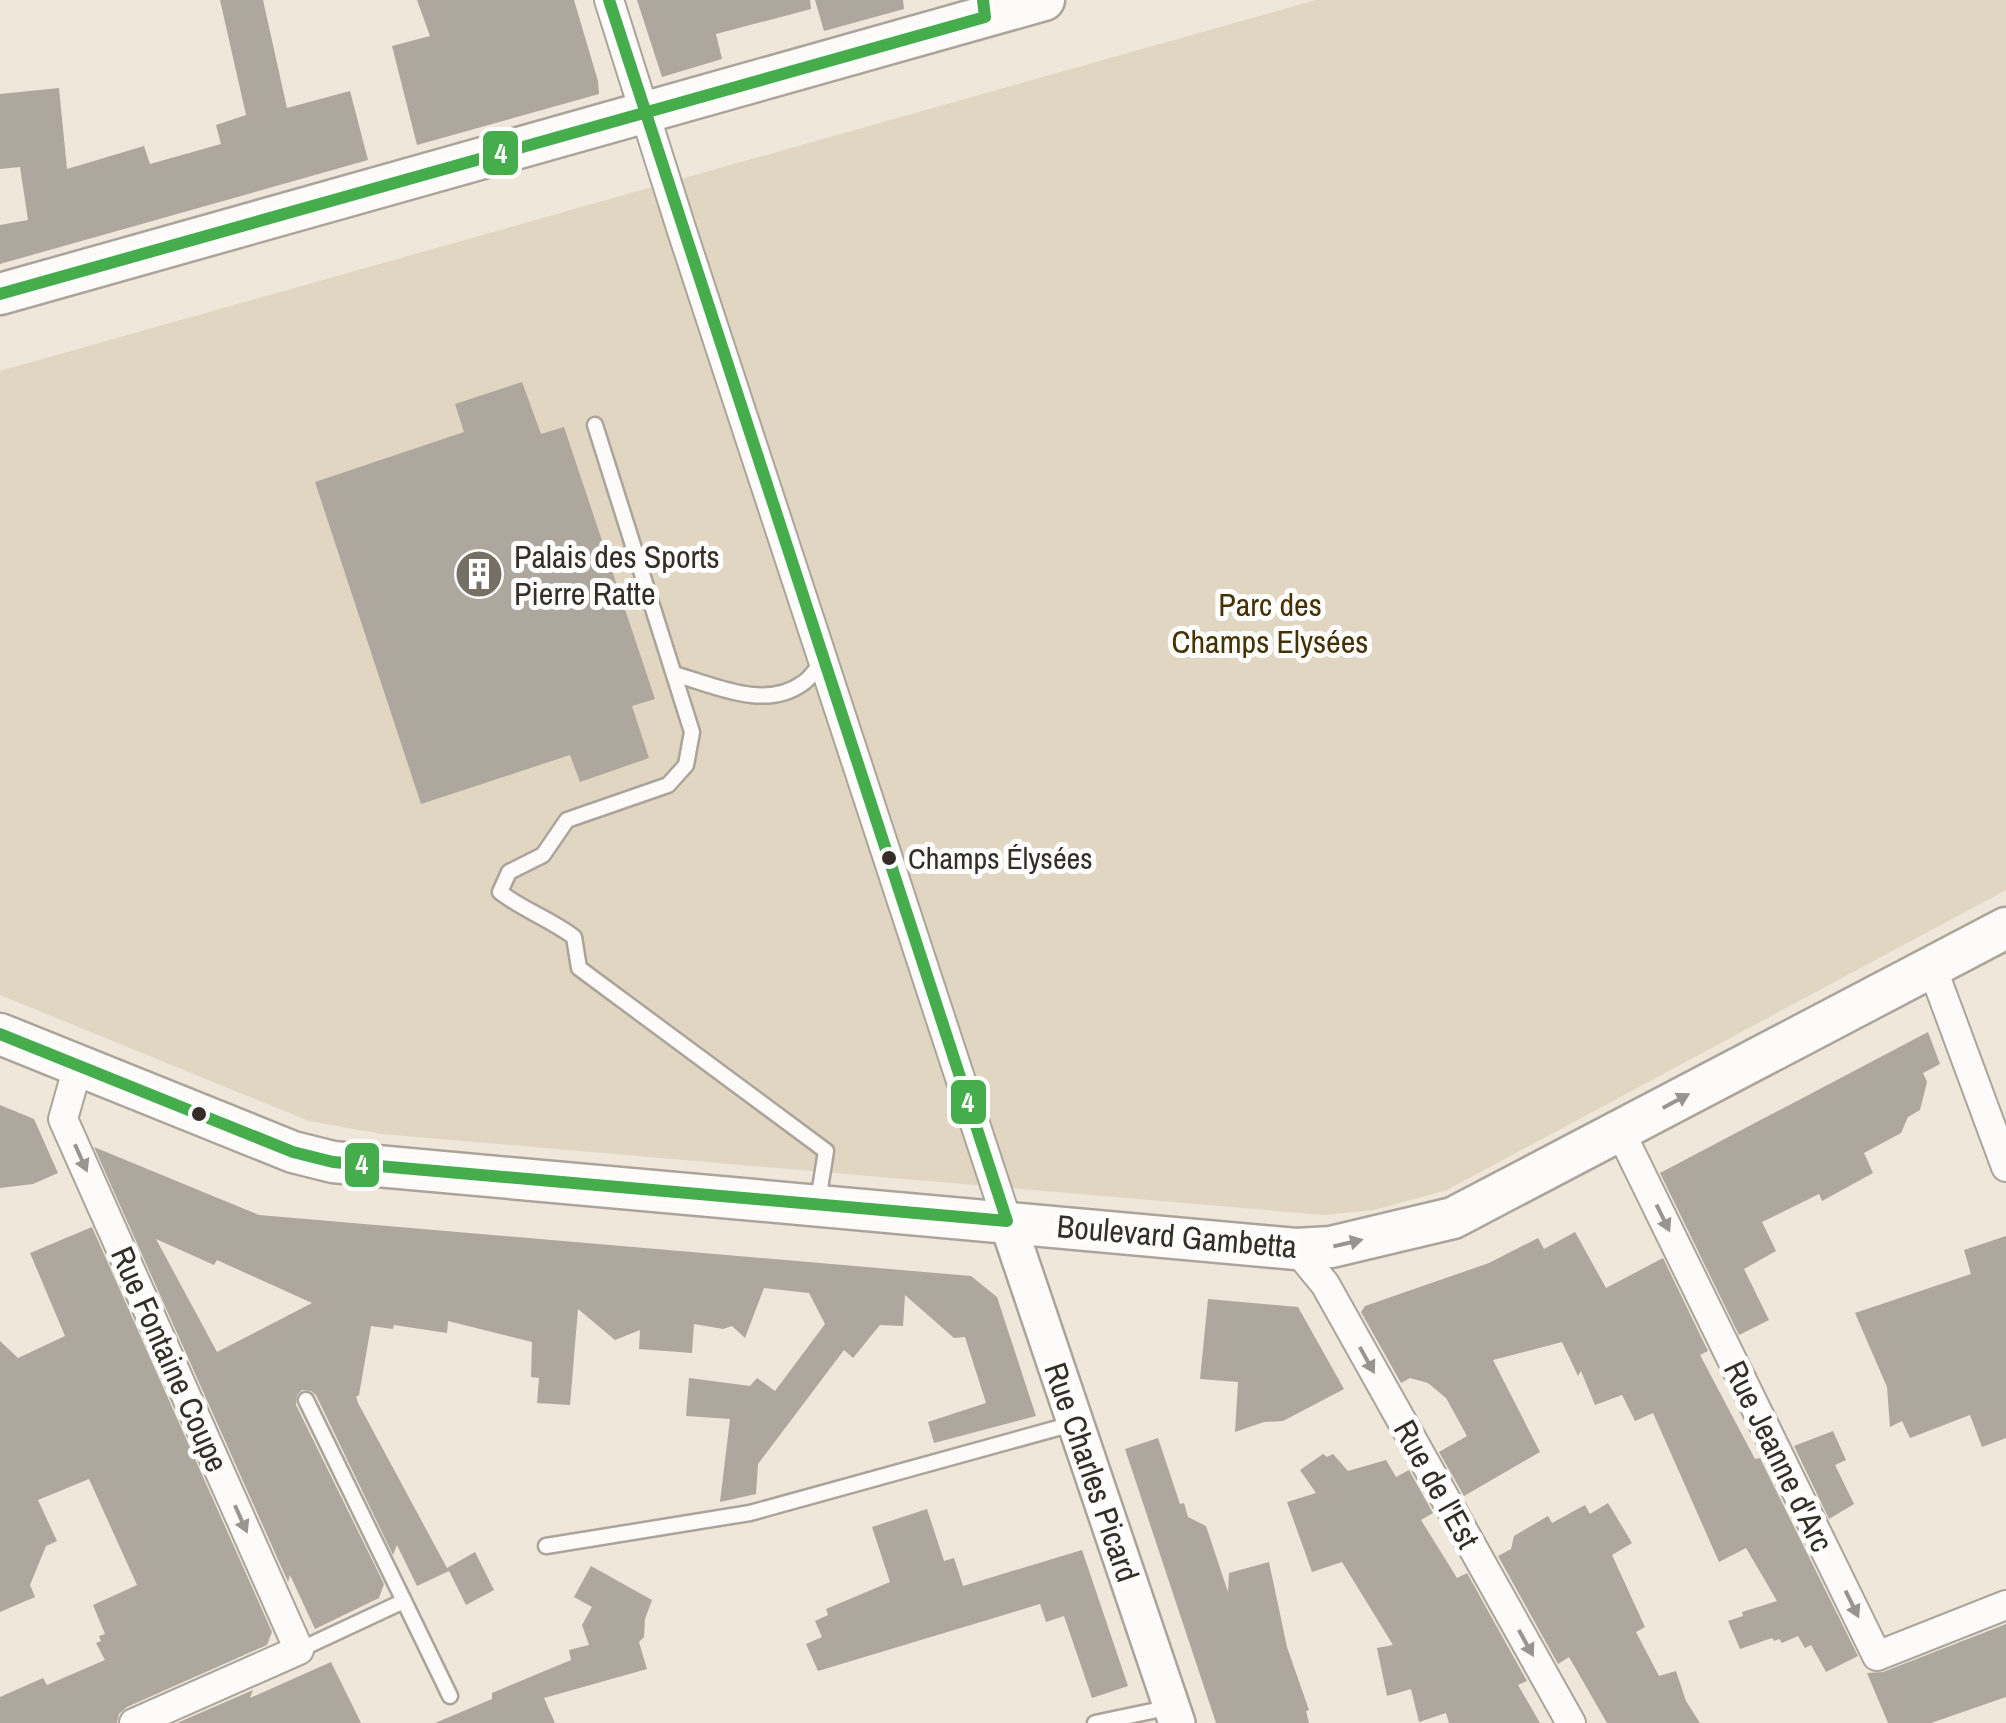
<svg xmlns="http://www.w3.org/2000/svg" width="2006" height="1723" font-family="'Archivo Narrow',sans-serif">
<style>
.green{fill:#e1d6c2}
.building{fill:#ada79e;fill-rule:evenodd}
.lines{fill:none;stroke-linecap:round;stroke-linejoin:round}
.service-casing{stroke:#aaa49a;stroke-width:19}
.minor-casing{stroke:#aaa49a;stroke-width:32}
.tertiary-casing{stroke:#aaa49a;stroke-width:40}
.secondary-casing{stroke:#aaa49a;stroke-width:45}
.service{stroke:#fdfbf9;stroke-width:14}
.minor{stroke:#fdfbf9;stroke-width:28}
.tertiary{stroke:#fdfbf9;stroke-width:35}
.secondary{stroke:#fdfbf9;stroke-width:40}
.bus-1-casing{stroke:#fff;stroke-width:20}
.bus-1{stroke:#45ad4c;stroke-width:12}
.oneway{fill:#989590}
.bus-dot{fill:#342f26;stroke:#fff;stroke-width:4}
.labels{text-anchor:middle;dominant-baseline:central;stroke-width:10;stroke-linejoin:round;paint-order:stroke}
.bus-label{font-size:30px;fill:#342f26;stroke:#fff;text-anchor:start}
.poi-label{font-size:32px;fill:#342f26;stroke:#fff;text-anchor:start}
.park-label{font-size:32px;fill:#463103;stroke:#fff}
.street-label{font-size:32px;fill:#342f26;stroke:#fff}
.line-badge{stroke:#fff;stroke-width:4}
.badge-label{font-size:28px;text-anchor:middle;font-weight:bold;fill:#fff}
</style>
<rect width="100%" height="100%" fill="#efe7da"/>
<path class="green" d="M 1316,0 L 2006,0 L 2006,890 L 1447,1190 L 1374,1210 L 1323,1215 L 382,1134 L 309,1121 L 0,995 L 0,371 Z"/>
<path class="building" d="M 220,0 L 263,0 L 287,108 L 350,91 L 368,160 L 0,264 L 0,225 L 28,220 L 20,167 L 0,169 L 0,94 L 59,88 L 67,169 L 144,146 L 150,164 L 221,144 L 216,125 L 246,115 Z
M 417,0 L 574,0 L 598,81 L 599,94 L 417,145 L 392,46 L 430,36 Z
M 637,0 L 810,0 L 811,9 L 716,34 L 722,59 L 662,77 Z
M 815,0 L 903,0 L 904,9 L 824,31 Z
M 522,382 L 541,434 L 564,427 L 655,699 L 632,706 L 649,758 L 580,782 L 570,755 L 421,804 L 315,482 L 464,432 L 455,404 Z
M 1928,1032 L 1940,1064 L 1923,1073 L 1927,1082 L 1920,1110 L 1908,1117 L 1901,1133 L 1864,1153 L 1873,1173 L 1822,1201 L 1819,1194 L 1762,1222 L 1776,1251 L 1744,1269 L 1769,1320 L 1739,1335 L 1660,1173 Z
M 0,1105 L 34,1119 L 58,1173 L 33,1184 L 0,1188 Z
M 94,1147 L 259,1215 L 971,1276 L 997,1297 L 1036,1416 L 934,1443 L 928,1422 L 986,1403 L 965,1337 L 954,1338 L 905,1295 L 903,1326 L 880,1325 L 853,1358 L 844,1350 L 758,1464 L 756,1494 L 720,1502 L 730,1419 L 686,1416 L 689,1378 L 750,1386 L 757,1378 L 775,1391 L 825,1324 L 809,1293 L 764,1288 L 745,1338 L 732,1326 L 723,1329 L 694,1324 L 692,1353 L 639,1349 L 640,1330 L 615,1340 L 578,1309 L 570,1405 L 537,1403 L 539,1378 L 531,1377 L 532,1342 L 448,1321 L 447,1333 L 394,1325 L 393,1329 L 371,1326 L 359,1395 L 356,1397 L 358,1403 L 447,1568 L 475,1552 L 494,1590 L 466,1605 L 449,1571 L 417,1586 L 397,1545 L 393,1555 L 316,1395 L 311,1391 L 302,1390 L 297,1395 L 296,1405 L 384,1584 L 379,1598 L 315,1629 L 290,1575 L 288,1582 ZM 156,1239 L 214,1265 L 217,1260 L 312,1303 L 217,1352 Z
M 92,1227 L 272,1632 L 267,1645 L 127,1707 L 119,1714 L 117,1723 L 0,1723 L 0,1697 L 43,1678 L 47,1685 L 105,1660 L 96,1643 L 101,1641 L 99,1636 L 105,1634 L 93,1605 L 137,1585 L 89,1479 L 38,1500 L 57,1541 L 46,1546 L 30,1585 L 35,1597 L 0,1612 L 0,1341 L 18,1358 L 65,1336 L 30,1253 Z
M 1575,1232 L 1606,1288 L 1663,1258 L 1708,1351 L 1700,1355 L 1755,1459 L 1760,1458 L 1858,1656 L 1826,1672 L 1811,1645 L 1805,1648 L 1798,1636 L 1782,1643 L 1779,1639 L 1774,1641 L 1772,1638 L 1740,1649 L 1728,1621 L 1743,1616 L 1742,1612 L 1777,1601 L 1746,1548 L 1719,1562 L 1653,1413 L 1635,1421 L 1622,1395 L 1595,1405 L 1581,1371 L 1578,1376 L 1562,1342 L 1493,1360 L 1540,1452 L 1464,1496 L 1439,1452 L 1467,1436 L 1446,1398 L 1428,1383 L 1410,1378 L 1401,1383 L 1361,1312 L 1365,1306 L 1489,1263 L 1538,1238 L 1544,1249 Z
M 2006,1236 L 2006,1438 L 1982,1447 L 1970,1415 L 1910,1438 L 1902,1421 L 1890,1427 L 1887,1387 L 1855,1313 L 1971,1274 L 1964,1250 Z
M 1208,1299 L 1298,1307 L 1344,1389 L 1283,1421 L 1264,1422 L 1235,1432 L 1238,1382 L 1200,1379 Z
M 1833,1431 L 1846,1460 L 1835,1465 L 1854,1504 L 1829,1519 L 1794,1446 Z
M 1158,1438 L 1180,1504 L 1184,1503 L 1188,1517 L 1206,1526 L 1228,1592 L 1229,1573 L 1269,1562 L 1287,1647 L 1309,1710 L 1306,1711 L 1309,1723 L 1216,1723 L 1125,1449 Z
M 1323,1454 L 1327,1457 L 1333,1454 L 1348,1471 L 1386,1460 L 1396,1477 L 1409,1470 L 1433,1513 L 1421,1520 L 1457,1578 L 1467,1573 L 1527,1681 L 1518,1685 L 1540,1723 L 1449,1723 L 1446,1713 L 1419,1722 L 1411,1689 L 1387,1696 L 1377,1648 L 1393,1645 L 1342,1562 L 1312,1572 L 1287,1502 L 1316,1493 L 1300,1470 Z
M 1608,1503 L 1632,1543 L 1612,1555 L 1645,1627 L 1636,1632 L 1659,1676 L 1676,1671 L 1686,1701 L 1700,1723 L 1607,1723 L 1569,1657 L 1558,1664 L 1498,1556 L 1511,1549 L 1514,1536 L 1548,1516 L 1552,1523 L 1585,1505 L 1590,1514 Z
M 927,1509 L 944,1561 L 954,1558 L 963,1586 L 1082,1550 L 1128,1686 L 1092,1698 L 1064,1616 L 1046,1622 L 1040,1604 L 818,1671 L 806,1644 L 822,1637 L 815,1621 L 828,1615 L 826,1609 L 890,1582 L 872,1527 Z
M 591,1566 L 652,1600 L 645,1619 L 644,1637 L 639,1642 L 647,1669 L 544,1698 L 555,1723 L 435,1723 L 492,1699 L 492,1693 L 571,1660 L 569,1650 L 589,1645 L 582,1625 L 592,1607 L 574,1597 Z
M 2006,1624 L 2006,1697 L 1931,1723 L 1888,1723 L 1867,1673 L 1883,1672 Z
M 331,1662 L 361,1723 L 177,1723 L 253,1690 L 250,1698 Z"/>
<g class="lines">
<g class="service-casing">
<path id="service" d="M 595,425 L 692,732 L 686,765 L 668,785 L 567,820 L 543,855 L 509,872 L 500,892 C 523,910 550,919 574,937 L 579,968 L 826,1151 L 818,1201
M 674,674 C 714,685 765,711 803,683 C 811,678 817,667 824,660
M 546,1546 L 750,1513 L 1076,1423
M 404,1601 L 450,1696
M 299,1650 L 404,1601 L 306,1400
M 1095,1723 L 1171,1707"/>
</g>
<g class="minor-casing">
<path id="minor" d="M 609,0 L 682,231 L 1007,1221
M 1932,967 L 2006,1167
M 78,1066 L 63,1119 L 299,1650 L 134,1723
M 1620,1131 L 1877,1656 L 2006,1605
M 1296,1249 L 1325,1284 L 1571,1723"/>
</g>
<g class="tertiary-casing">
<path id="tertiary" d="M 1007,1221 L 1177,1723"/>
</g>
<g class="secondary-casing">
<path id="secondary" d="M 0,294 L 1044,0
M 0,1034 L 293,1152 L 333,1162 L 1296,1249 L 1331,1247 L 1453,1218 L 2006,928"/>
</g>
<use href="#service" class="service"/>
<use href="#minor" class="minor"/>
<use href="#tertiary" class="tertiary"/>
<use href="#secondary" class="secondary"/>
<g class="bus-1-casing">
<path id="bus-1" d="M 0,294 L 985,17 L 983,0
M 0,1034 L 293,1152 L 333,1162 L 1007,1221 L 609,0"/>
</g>
<use href="#bus-1" class="bus-1"/>
</g>
<defs><path id="oneway-solid" d="M-6-.8H1V-3.2L6.5 0L1 3.2V.8H-6Z" transform="scale(2.5)"/></defs>
<g class="oneway">
<use href="#oneway-solid" transform="translate(1676 1101) rotate(-28)"/>
<use href="#oneway-solid" transform="translate(81 1158) rotate(66)"/>
<use href="#oneway-solid" transform="translate(1663 1218) rotate(64)"/>
<use href="#oneway-solid" transform="translate(1348 1243) rotate(-13)"/>
<use href="#oneway-solid" transform="translate(1367 1360) rotate(61)"/>
<use href="#oneway-solid" transform="translate(241 1519) rotate(66)"/>
<use href="#oneway-solid" transform="translate(1852 1604) rotate(64)"/>
<use href="#oneway-solid" transform="translate(1526 1643) rotate(61)"/>
</g>
<defs>
<g id="building-disc" transform="scale(2.5)"><circle r="9.5" fill="#756f65" stroke="#fff"/><path d="M-4-6H4V6H1V3H-1V6H-4ZM-2.5-4.3h1.7v1.8h-1.7ZM.8-4.3h1.7v1.8H.8ZM-2.5-1h1.7V.8h-1.7ZM.8-1h1.7V.8H.8Z" fill="#fff"/></g>
</defs>
<g fill-rule="evenodd">
<use href="#building-disc" x="479" y="574"/>
</g>
<g class="bus-dot">
<circle cx="889" cy="858" r="9"/>
<circle cx="199" cy="1114" r="9"/>
</g>
<g class="labels">
<g class="bus-label">
<text x="908" y="858">Champs Élysées</text>
</g>
<g class="poi-label">
<text x="514" y="556">Palais des Sports<tspan x="514" dy="37">Pierre Ratte</tspan></text>
</g>
<g class="park-label">
<text x="1270" y="604">Parc des<tspan x="1270" dy="37">Champs Elysées</tspan></text>
</g>
<g class="street-label">
<text transform="translate(1177 1236) rotate(5)">Boulevard Gambetta</text>
<text transform="translate(170 1359) rotate(66)">Rue Fontaine Coupe</text>
<text transform="translate(1779 1456) rotate(64)">Rue Jeanne d'Arc</text>
<text transform="translate(1092 1472) rotate(71)">Rue Charles Picard</text>
<text transform="translate(1437 1484) rotate(61)">Rue de l'Est</text>
</g>
</g>
<g class="line-badge">
<rect x="481" y="129" width="39" height="48" rx="10" fill="#45ad4c"/>
<rect x="949" y="1078" width="39" height="48" rx="10" fill="#45ad4c"/>
<rect x="343" y="1141" width="38" height="48" rx="10" fill="#45ad4c"/>
</g>
<g class="badge-label">
<text x="501" y="163">4</text>
<text x="968" y="1112">4</text>
<text x="362" y="1174">4</text>
</g>
</svg>
